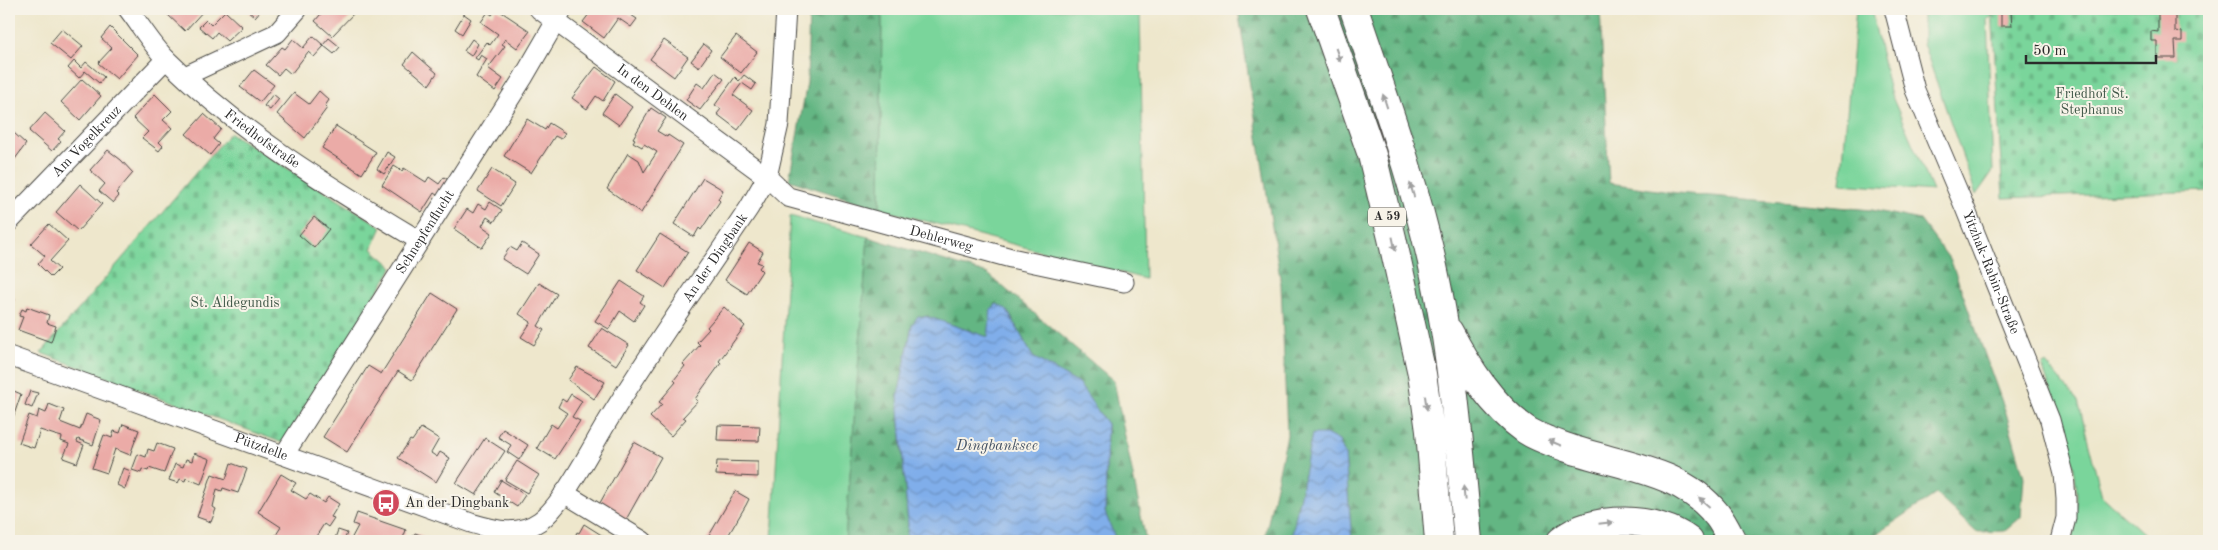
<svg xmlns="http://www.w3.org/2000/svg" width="2218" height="550" font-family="'Old Standard TT',serif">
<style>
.green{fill:#7ad59b;stroke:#528063}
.forest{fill:url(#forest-firs);stroke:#477057}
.cemetery{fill:url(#cemetery-stones);stroke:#528063}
.water{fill:url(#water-waves);stroke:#566c8a}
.building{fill:#ebaba7}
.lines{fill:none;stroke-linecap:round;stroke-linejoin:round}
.minor-casing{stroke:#484743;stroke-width:21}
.highway-casing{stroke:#484743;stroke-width:30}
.minor{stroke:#fff;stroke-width:19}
.highway{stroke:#fff;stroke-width:28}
.oneway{fill:#a0a0a0}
.labels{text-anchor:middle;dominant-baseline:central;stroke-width:4;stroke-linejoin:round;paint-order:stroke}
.shield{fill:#f7f3e8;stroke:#686764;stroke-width:1}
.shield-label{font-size:12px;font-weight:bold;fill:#2b2b2b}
.street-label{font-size:14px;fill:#2b2b2b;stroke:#f7f3e8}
.park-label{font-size:14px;fill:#3f5647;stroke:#f7f3e8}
.poi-label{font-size:14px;fill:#2b2b2b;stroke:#f7f3e8;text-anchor:start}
.water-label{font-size:15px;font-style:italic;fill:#445264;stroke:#f7f3e8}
</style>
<defs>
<pattern id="forest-firs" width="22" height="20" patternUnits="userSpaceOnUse" patternTransform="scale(1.25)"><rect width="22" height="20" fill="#63b683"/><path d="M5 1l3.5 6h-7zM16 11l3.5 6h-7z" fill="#52946b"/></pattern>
<pattern id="cemetery-stones" width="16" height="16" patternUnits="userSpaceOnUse" patternTransform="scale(1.25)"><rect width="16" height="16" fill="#7ad59b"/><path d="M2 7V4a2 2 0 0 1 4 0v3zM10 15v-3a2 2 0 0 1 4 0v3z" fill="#6ab786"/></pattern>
<pattern id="water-waves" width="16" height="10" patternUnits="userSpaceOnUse" patternTransform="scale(1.25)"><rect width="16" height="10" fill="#80aeea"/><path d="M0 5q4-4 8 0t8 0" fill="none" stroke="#698ebe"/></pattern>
</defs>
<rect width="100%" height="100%" fill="#f7f3e8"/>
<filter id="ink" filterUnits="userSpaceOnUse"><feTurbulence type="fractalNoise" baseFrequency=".02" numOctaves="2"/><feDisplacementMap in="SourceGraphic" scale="10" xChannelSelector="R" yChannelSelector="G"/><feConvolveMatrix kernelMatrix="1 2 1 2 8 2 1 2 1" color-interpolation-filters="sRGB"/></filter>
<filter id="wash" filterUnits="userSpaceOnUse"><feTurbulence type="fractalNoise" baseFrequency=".0096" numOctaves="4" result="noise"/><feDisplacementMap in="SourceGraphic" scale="20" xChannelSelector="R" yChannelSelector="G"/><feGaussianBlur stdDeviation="1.12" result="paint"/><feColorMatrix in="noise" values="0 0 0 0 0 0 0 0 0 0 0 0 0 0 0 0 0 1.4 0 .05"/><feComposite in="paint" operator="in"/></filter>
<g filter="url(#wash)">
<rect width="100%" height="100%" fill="#eee7cc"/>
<path class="green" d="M 882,9 L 1140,9 L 1145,279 L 880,209 Z
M 1856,9 L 1871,9 L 1890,92 L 1933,191 L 1841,184 Z
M 1923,9 L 1992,9 L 1992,17 L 1987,19 L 1993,171 L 1976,195 L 1923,43 Z
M 790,216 L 868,237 L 845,541 L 772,541 Z
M 2046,363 L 2078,401 L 2102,496 L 2150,539 L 2156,541 L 2072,541 C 2088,479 2062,423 2042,366 Z"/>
<path class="forest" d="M 809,9 L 882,9 L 880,209 L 789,180 L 807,83 Z
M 1238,9 L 1600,9 L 1609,183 L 1677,193 L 1872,210 L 1920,220 L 1951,261 L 2006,413 L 2024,477 L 2021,517 L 2005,531 L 1976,532 L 1936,494 L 1866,541 L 1352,541 L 1345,455 L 1339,441 L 1326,434 L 1312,435 L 1291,541 L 1264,541 L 1287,435 L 1281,284 Z
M 868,237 L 988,274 L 1114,381 L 1146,541 L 1116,541 L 1105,512 L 1107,424 L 1079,384 L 1033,357 L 1007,310 L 988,337 L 929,317 L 918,316 L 912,325 L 898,397 L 908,525 L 906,541 L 845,541 Z"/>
<path class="cemetery" d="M 1992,9 L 2209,9 L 2209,191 L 2003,198 Z
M 230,133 L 382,227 L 372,249 L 393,267 L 283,443 L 41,353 Z"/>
<path class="water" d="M 997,304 L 1007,310 L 1033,357 L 1079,384 L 1107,424 L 1105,512 L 1116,541 L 906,541 L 908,525 L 898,397 L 912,325 L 918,316 L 929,317 L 988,337 L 991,309 Z
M 1312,434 L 1326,434 L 1339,441 L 1345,455 L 1352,541 L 1291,541 Z"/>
<g id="blocks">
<path class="building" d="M 172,9 L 205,9 L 185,31 L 167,14 Z
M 246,9 L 262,9 L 255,17 Z
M 325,9 L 351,9 L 355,12 L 332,36 L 315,21 Z
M 497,9 L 530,31 L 517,48 L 505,39 L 502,44 L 505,46 L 488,68 L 503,79 L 495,91 L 476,77 L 487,59 L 481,55 L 478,60 L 475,58 L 487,42 L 490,45 L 498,34 L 481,22 L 488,12 L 492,15 Z
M 593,9 L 622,9 L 637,19 L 631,27 L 618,18 L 604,38 L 583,22 Z
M 2158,9 L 2175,9 L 2175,31 L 2182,32 L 2182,41 L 2175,41 L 2176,58 L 2157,58 L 2157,41 L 2151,41 L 2151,31 L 2158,32 Z
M 225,11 L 242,27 L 227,41 L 217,32 L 212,38 L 199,27 L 206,20 L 211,25 Z
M 2001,12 L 2011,12 L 2012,26 L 2001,26 Z
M 464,14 L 471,19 L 462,34 L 455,29 Z
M 110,27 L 138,55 L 117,79 L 98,63 L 112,48 L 101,38 Z
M 62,29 L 83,46 L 71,60 L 50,43 Z
M 313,36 L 323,45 L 329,38 L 340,47 L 334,54 L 324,46 L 314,57 L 308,52 L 291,74 L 284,68 L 278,75 L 266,65 L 282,47 L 285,49 L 293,39 L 303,48 Z
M 736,36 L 757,52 L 741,73 L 720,57 Z
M 472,39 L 478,44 L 471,56 L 464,51 Z
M 664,40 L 688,57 L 674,77 L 650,59 Z
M 704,44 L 711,50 L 699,67 L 691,61 Z
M 413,52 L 437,73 L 429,85 L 404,64 Z
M 74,61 L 81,68 L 86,62 L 104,77 L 99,83 L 85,71 L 79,78 L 68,68 Z
M 596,67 L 615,81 L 603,101 L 596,96 L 587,109 L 572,98 Z
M 254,70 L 274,85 L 260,102 L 240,87 Z
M 715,72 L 724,79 L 700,110 L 686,100 L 697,83 L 704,88 Z
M 744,75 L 756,84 L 752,90 L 742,83 L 733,95 L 753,110 L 738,130 L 717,114 L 721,109 L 715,105 L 735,77 L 739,81 Z
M 82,79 L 101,96 L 80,120 L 61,102 Z
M 319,91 L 329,100 L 325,106 L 327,108 L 305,138 L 277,114 L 294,93 L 309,104 Z
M 155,94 L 172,111 L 163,120 L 172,128 L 159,142 L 163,146 L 159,151 L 142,138 L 148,132 L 133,118 Z
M 273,94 L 279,99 L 270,110 L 264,106 Z
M 615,94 L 632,107 L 619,125 L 602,113 Z
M 651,108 L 666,118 L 657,131 L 667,137 L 668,135 L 683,145 L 641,213 L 607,189 L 628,153 L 639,160 L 644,172 L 657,152 L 644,144 L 642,147 L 633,142 L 635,139 L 633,138 Z
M 45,113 L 65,131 L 58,139 L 61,141 L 52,151 L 29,131 Z
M 204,114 L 221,129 L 213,139 L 219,144 L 210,155 L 186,134 Z
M 527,119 L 545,130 L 549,123 L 565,133 L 561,139 L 555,136 L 531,173 L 504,156 Z
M 336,126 L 376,152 L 362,174 L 322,148 Z
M 14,133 L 26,144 L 15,159 L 9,154 L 9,140 Z
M 108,150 L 121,160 L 133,173 L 116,193 L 119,196 L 113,203 L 99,191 L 105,184 L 90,170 Z
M 387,152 L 395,157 L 384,174 L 377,169 Z
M 394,166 L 402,171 L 404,168 L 426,182 L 429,177 L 439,184 L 444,177 L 451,182 L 441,198 L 434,193 L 422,212 L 382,185 Z
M 492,169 L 515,184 L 501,206 L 478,191 Z
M 703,178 L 723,190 L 718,199 L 720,201 L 701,230 L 699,228 L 694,237 L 674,224 Z
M 80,184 L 102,204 L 78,231 L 56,212 Z
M 490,202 L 502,210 L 494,222 L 487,217 L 482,226 L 492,233 L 482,248 L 454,229 L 467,209 L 473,213 L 478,204 L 486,209 Z
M 314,217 L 329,229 L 314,248 L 299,235 Z
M 49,224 L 68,241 L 50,261 L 59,269 L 51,277 L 38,264 L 45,256 L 31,244 Z
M 660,234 L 688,252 L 665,288 L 637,270 Z
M 522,243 L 539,254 L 526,274 L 502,259 L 510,247 L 517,251 Z
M 749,243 L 763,252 L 757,262 L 762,264 L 759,268 L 762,271 L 747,294 L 725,280 Z
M 621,281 L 644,296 L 640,302 L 644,305 L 634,321 L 620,311 L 609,329 L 595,321 Z
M 539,283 L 557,294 L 538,326 L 544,330 L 534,345 L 521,337 L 531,322 L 519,314 Z
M 432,293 L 457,309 L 412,380 L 398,371 L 347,452 L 323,437 L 368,366 L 381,374 Z
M 9,296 L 15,299 L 9,311 Z
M 27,307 L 49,315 L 47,323 L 56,326 L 51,342 L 18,330 L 23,317 L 19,316 L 22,309 L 26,311 Z
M 724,307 L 745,326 L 719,361 L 721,363 L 695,399 L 698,401 L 683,417 L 686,419 L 671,436 L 650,417 L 662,404 L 659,402 L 676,382 L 674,380 L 685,366 L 683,364 L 700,345 L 697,342 L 709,329 L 707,327 Z
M 602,328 L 629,345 L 616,365 L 589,348 Z
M 577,367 L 605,382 L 594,399 L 568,380 Z
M 9,389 L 21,394 L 13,418 L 9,417 Z
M 30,391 L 38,393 L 32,408 L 25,405 Z
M 571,394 L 582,401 L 572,417 L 580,421 L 555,459 L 537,448 L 551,424 L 557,428 L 567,413 L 558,407 L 562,399 L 566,402 Z
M 49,404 L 64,410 L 60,422 L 80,430 L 86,414 L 101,420 L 93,445 L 78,439 L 77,442 L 84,445 L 77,463 L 63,458 L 69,444 L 61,441 L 62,437 L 55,435 L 40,430 L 34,448 L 19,443 L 29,415 L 37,418 L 39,410 L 46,413 Z
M 123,424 L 139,430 L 130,455 L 115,449 L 107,473 L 92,468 L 104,435 L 112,438 L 114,431 L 120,433 Z
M 718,425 L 760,426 L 759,441 L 717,440 Z
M 421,428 L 439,439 L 431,453 L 437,457 L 440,452 L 450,458 L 436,482 L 398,458 L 410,440 L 412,441 Z
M 503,429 L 528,445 L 519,460 L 507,452 L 511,445 L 498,437 Z
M 485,438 L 505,451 L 476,495 L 456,483 Z
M 634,442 L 661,457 L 623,525 L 596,510 Z
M 157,443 L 173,449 L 164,473 L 149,468 L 148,471 L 142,469 L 141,473 L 132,470 L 138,454 L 146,457 L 148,449 L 154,451 Z
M 194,453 L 210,459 L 201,484 L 186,478 L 185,481 L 180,479 L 178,483 L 169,480 L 175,464 L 183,467 L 186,459 L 192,461 Z
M 517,461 L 539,475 L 527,493 L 505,480 Z
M 717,461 L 758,462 L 758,477 L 716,475 Z
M 231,463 L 247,469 L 238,493 L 223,488 L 222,491 L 217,489 L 213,507 L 216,509 L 211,522 L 197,517 L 212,474 L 226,479 Z
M 123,468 L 131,471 L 125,489 L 117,485 Z
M 281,474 L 296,483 L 291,490 L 306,499 L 310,494 L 324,503 L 328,497 L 339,504 L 331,517 L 334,518 L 328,527 L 324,524 L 313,541 L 279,541 L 274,538 L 281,527 L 258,512 Z
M 501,480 L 525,495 L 517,507 L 494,492 Z
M 735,491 L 749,499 L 746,505 L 725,541 L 706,541 Z
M 357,513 L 406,530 L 402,541 L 350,541 L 358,526 L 353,524 Z
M 584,524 L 611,541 L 573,541 L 577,532 L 579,533 Z
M 338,530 L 347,533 L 344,541 L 334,541 Z
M 415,533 L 423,536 L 421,541 L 411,541 Z"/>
</g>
</g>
<g filter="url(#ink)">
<use href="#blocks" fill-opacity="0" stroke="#484743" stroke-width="1"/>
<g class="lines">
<g class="minor-casing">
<g id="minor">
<path id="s1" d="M 128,9 C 141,26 152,45 167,60 C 240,133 332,188 420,241"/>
<path id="s2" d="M 539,9 L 767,177 L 788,197 L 1011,258 L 1124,282"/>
<path id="s3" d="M 1894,9 L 1915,90 L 1965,208 L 2050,420 L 2064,474 L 2066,499 L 2066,518 L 2060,541"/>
<path d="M 185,76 L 277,33 L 298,9"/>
<path id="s4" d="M 9,222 L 166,59"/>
<path id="s5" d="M 9,356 L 471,523 C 495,530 517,537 540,521 C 564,504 594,442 612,414 C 655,344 703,277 749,208 L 767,177 L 779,124 L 786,9"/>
<path id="s6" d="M 284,455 L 523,78 L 563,9"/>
<path d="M 564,493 L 643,541"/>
</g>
</g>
<g class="highway-casing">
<path id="highway" d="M 1321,9 L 1372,155 L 1392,238 L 1422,374 L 1430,431 L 1439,541
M 1354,9 C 1379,83 1406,157 1425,233 C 1451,333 1459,439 1468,541
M 1449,332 C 1468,368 1492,406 1526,430 C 1538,438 1554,443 1568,448 C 1619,466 1681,469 1717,515 C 1723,522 1728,533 1732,541
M 1561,541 C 1592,514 1657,516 1689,541"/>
</g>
<use href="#minor" class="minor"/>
<use href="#highway" class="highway"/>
</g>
<defs><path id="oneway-solid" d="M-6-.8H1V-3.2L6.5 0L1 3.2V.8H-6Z" transform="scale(1.25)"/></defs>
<g class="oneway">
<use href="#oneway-solid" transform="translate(1338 55) rotate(71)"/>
<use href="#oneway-solid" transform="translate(1385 101) rotate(-108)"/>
<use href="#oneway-solid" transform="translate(1412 190) rotate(-107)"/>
<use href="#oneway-solid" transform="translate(1394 244) rotate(78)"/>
<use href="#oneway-solid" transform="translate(1426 403) rotate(82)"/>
<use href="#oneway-solid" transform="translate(1555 443) rotate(-157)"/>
<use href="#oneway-solid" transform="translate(1464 493) rotate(-95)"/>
<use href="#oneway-solid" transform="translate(1704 502) rotate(-138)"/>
<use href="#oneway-solid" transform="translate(1606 523) rotate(-6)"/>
</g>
</g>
<defs>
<g id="bus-disc" transform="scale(1.4375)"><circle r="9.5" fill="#d1495b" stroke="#f7f3e8"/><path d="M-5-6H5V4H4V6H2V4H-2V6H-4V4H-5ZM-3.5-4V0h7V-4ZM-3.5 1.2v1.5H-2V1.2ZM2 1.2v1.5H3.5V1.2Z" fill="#fff"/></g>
</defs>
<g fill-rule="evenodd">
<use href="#bus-disc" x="386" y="503"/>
</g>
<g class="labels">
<rect class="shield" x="1368" y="207.5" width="38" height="19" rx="4"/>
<g class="shield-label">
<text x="1387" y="217">A 59</text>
</g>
<g class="street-label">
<text stroke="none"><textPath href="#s2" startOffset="141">In den Dehlen</textPath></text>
<text stroke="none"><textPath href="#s1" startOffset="188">Friedhofstraße</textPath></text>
<text stroke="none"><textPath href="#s4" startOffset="112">Am Vogelkreuz</textPath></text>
<text stroke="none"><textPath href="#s6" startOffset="264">Schnepfenflucht</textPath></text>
<text stroke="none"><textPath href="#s2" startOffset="471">Dehlerweg</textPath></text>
<text stroke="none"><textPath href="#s5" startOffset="880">An der Dingbank</textPath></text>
<text stroke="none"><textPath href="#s3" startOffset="281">Yitzhak-Rabin-Straße</textPath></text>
<text stroke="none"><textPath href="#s5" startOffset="268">Pützdelle</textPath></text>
</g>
<g class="park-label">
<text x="2092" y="94">Friedhof St.<tspan x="2092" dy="16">Stephanus</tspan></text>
<text x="235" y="303">St. Aldegundis</text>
</g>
<g class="poi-label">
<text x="405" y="503">An der Dingbank</text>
</g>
<g class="water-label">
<text x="997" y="446">Dingbanksee</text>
</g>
</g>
<rect width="2218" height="550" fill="none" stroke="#f7f3e8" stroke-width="30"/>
<path d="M2026 55v8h130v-8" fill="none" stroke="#2b2b2b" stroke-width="2.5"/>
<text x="2033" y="55" font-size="15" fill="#2b2b2b" stroke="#f7f3e8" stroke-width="4" paint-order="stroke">50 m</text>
</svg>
